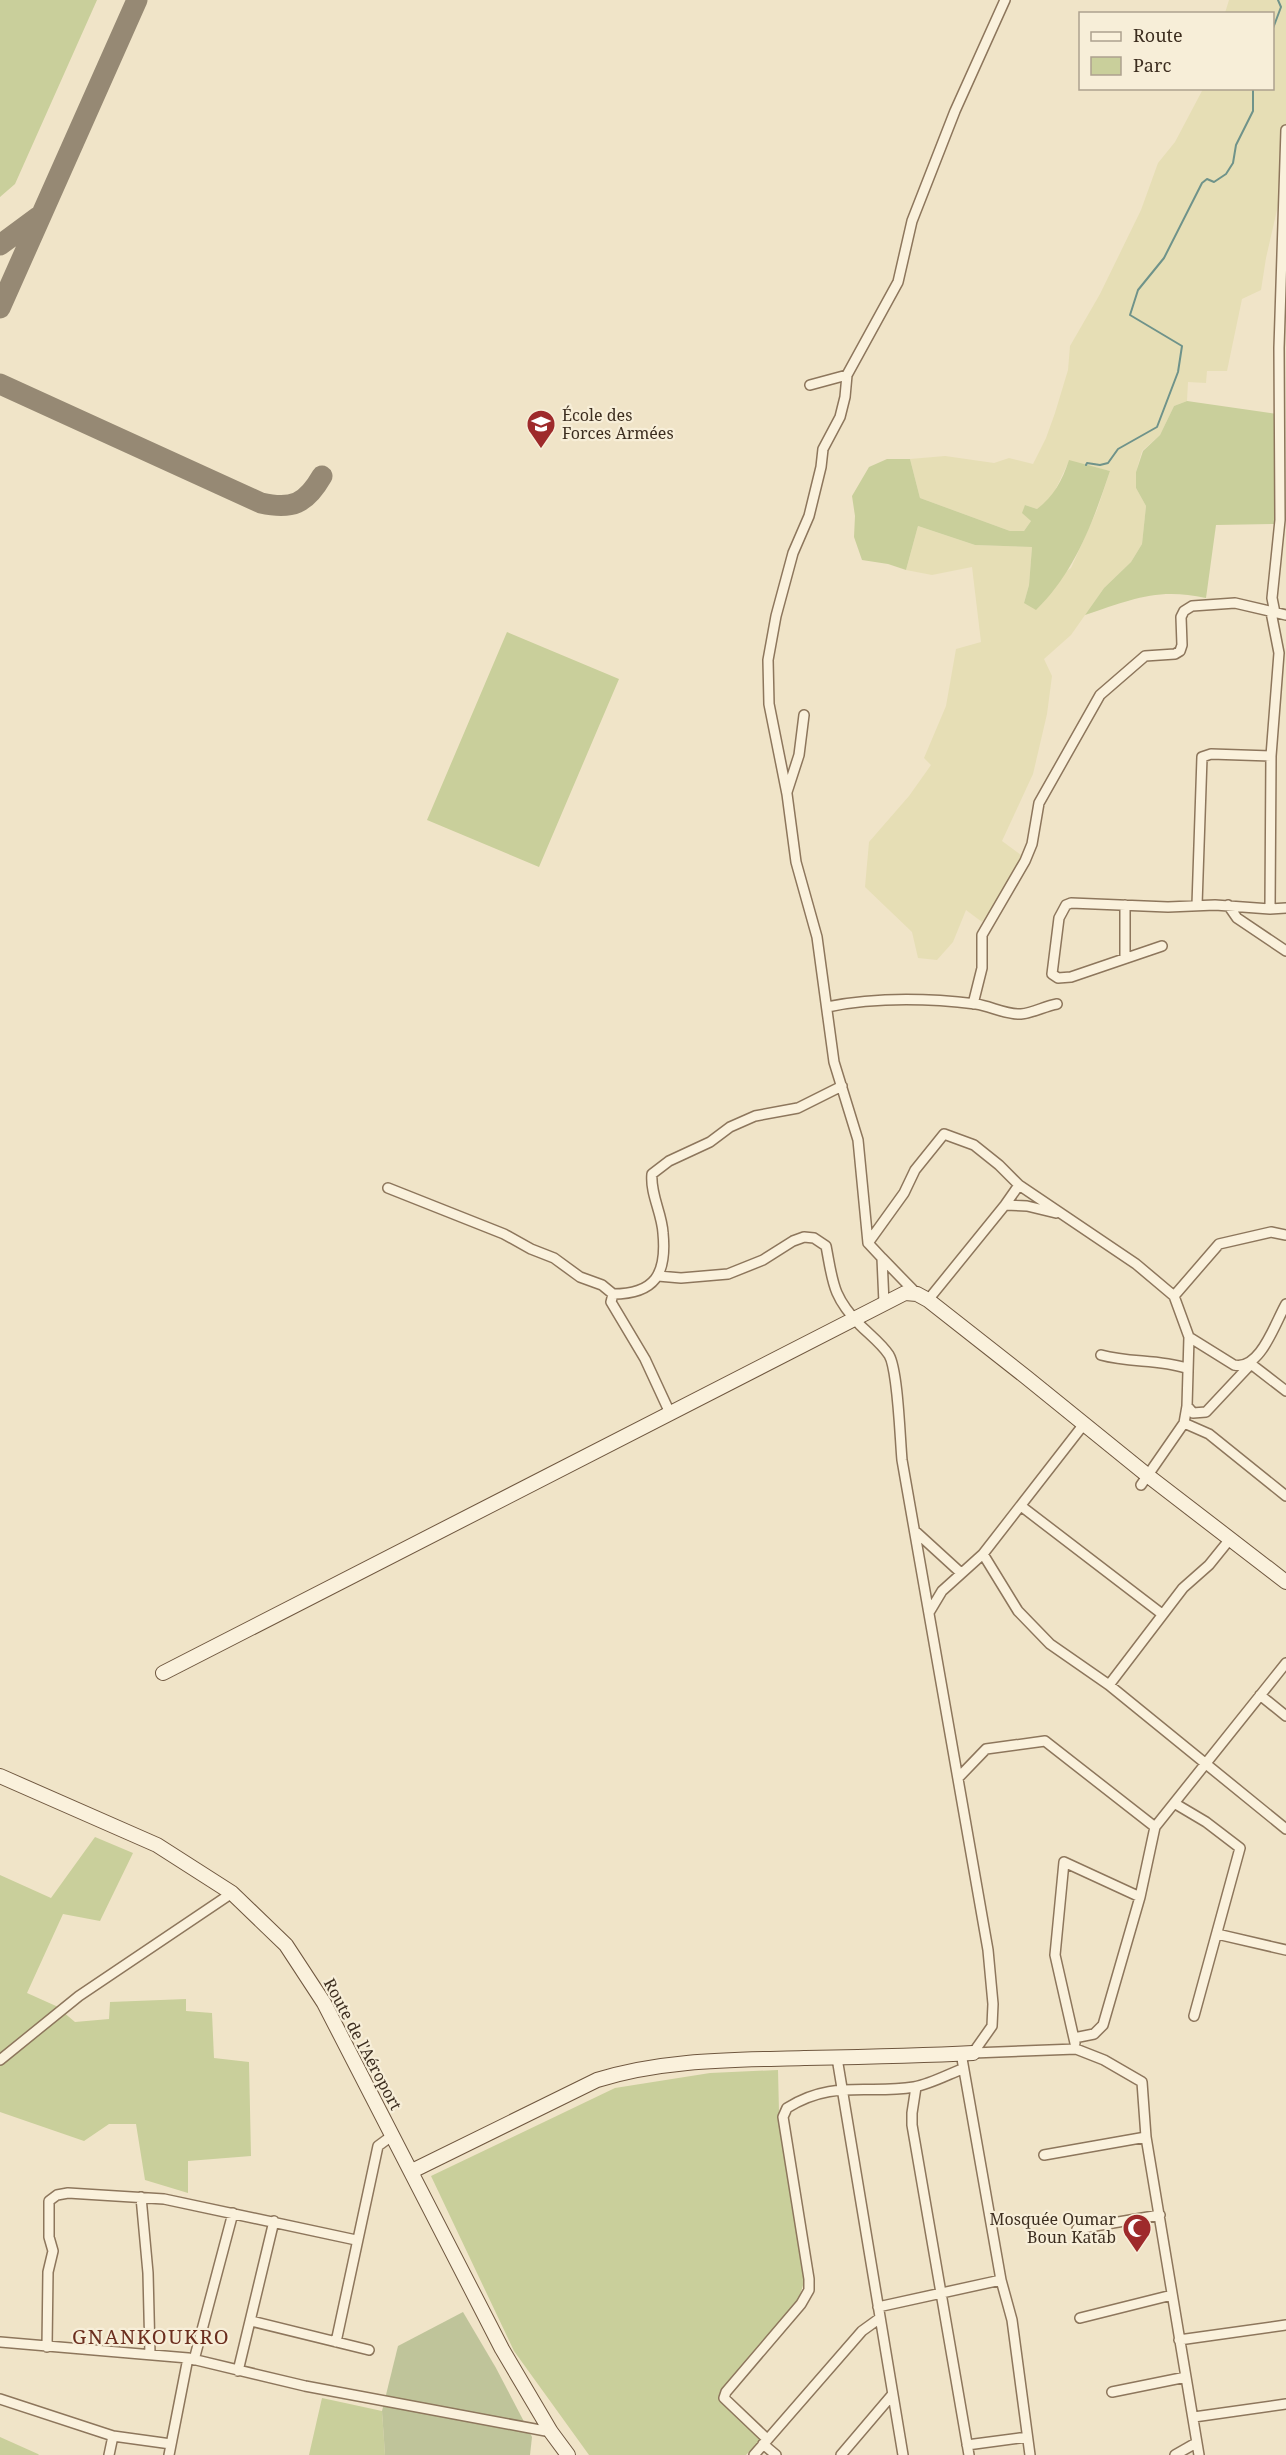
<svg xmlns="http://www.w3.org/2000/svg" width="1286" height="2455" font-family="'Noto Serif',serif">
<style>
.farmland{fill:#e6deb5}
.green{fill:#c9cf9b}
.cemetery{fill:#bfc49a}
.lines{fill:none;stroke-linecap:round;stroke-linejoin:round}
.stream{stroke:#6f938a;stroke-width:2}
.taxiway{stroke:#968974;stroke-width:21}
.street-casing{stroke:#8d765c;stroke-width:12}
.secondary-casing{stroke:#6f573f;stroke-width:16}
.street{stroke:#faf1dc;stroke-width:9}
.secondary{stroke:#faf1dc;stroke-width:14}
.labels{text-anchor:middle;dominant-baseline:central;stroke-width:4.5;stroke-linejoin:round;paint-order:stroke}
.poi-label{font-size:16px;fill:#3d2e20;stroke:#f7eed8;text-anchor:start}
.street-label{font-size:16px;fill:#3d2e20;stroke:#f7eed8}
.quarter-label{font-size:20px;letter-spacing:1.5px;fill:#6b2e1e;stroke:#f7eed8}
</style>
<rect width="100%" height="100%" fill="#f0e4c8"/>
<path class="farmland" d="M 1229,0 L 1286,0 L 1286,158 L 1282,188 L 1266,258 L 1261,290 L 1242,299 L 1227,371 L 1207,371 L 1206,383 L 1188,382 L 1187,401 L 1174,406 L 1160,435 L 1142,451 L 1136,472 L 1136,488 L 1146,506 L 1142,544 L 1131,562 L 1104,588 L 1071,635 L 1044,659 L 1052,676 L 1047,714 L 1033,774 L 1002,841 L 1021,855 L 1018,870 L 982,922 L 966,910 L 953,942 L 937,960 L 918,958 L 912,932 L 865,887 L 869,842 L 909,796 L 931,765 L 924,758 L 946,706 L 956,649 L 981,642 L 972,567 L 932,575 L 906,570 L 918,526 L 975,545 L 1032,547 L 1029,585 L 1024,603 L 1071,568 L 1097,510 L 1110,471 L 1069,461 L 1052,497 L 1037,509 L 1025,505 L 1031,521 L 1024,531 L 1010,531 L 920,498 L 910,459 L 945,456 L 994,463 L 1009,458 L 1033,464 L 1046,438 L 1055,413 L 1068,370 L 1070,346 L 1100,294 L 1141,210 L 1158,163 L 1175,142 L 1203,89 L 1272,88 L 1272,14 L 1225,13 Z"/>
<path class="green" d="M 0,0 L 97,0 L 15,184 L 0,197 Z
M 1187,401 L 1277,414 L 1275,524 L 1216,525 L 1206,598 C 1157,587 1130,600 1085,615 L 1104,588 L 1131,562 L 1142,544 L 1146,506 L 1136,488 L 1136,472 L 1143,451 L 1160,435 L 1174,406 Z
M 887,459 L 910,459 L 920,498 L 1010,531 L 1024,531 L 1031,521 L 1022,513 L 1025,505 L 1037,509 C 1054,496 1062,481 1069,460 L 1110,471 C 1093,522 1075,572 1036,610 L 1024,603 L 1029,585 L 1032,547 L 975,545 L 918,526 L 906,570 L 888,564 L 862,560 L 854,537 L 855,516 L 852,496 L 869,467 Z
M 507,632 L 619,679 L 539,867 L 427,820 Z
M 95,1837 L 133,1853 L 100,1921 L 63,1914 L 27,1993 L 56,2006 L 75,2022 L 109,2019 L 110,2002 L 186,1999 L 186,2011 L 212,2013 L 214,2058 L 249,2062 L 251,2156 L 188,2161 L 188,2193 L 145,2180 L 136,2124 L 109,2124 L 84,2141 L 0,2112 L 0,1875 L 51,1898 Z
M 778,2070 L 779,2112 L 805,2279 L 798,2301 L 718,2397 L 762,2438 L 746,2455 L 589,2455 L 514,2351 L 431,2176 L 615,2088 L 710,2073 Z
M 322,2398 L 382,2411 L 385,2455 L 309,2455 Z
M 0,2437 L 38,2454 L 39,2455 L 0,2455 Z"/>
<path class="cemetery" d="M 463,2312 L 496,2368 L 532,2437 L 530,2455 L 385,2455 L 382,2411 L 398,2346 Z"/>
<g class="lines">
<path class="stream" d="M 1272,31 L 1281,7 L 1278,0
M 1086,465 L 1087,463 L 1100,465 L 1108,463 L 1118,449 L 1157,427 L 1178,372 L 1182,346 L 1130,315 L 1138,290 L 1164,258 L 1202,183 L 1207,179 L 1214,182 L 1226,174 L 1233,163 L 1236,145 L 1253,111 L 1253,88"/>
<path class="taxiway" d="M 0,245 L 38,217
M 0,308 L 137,0
M 0,384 L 261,503 C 292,510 306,504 322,476"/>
<g class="street-casing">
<path id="street" d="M 810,385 L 847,375
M 1275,613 L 1272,598 L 1280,520 L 1279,348 L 1286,130
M 787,792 L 799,755 L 804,715
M 1125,905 L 1125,957
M 1197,905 L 1202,757 L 1211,754 L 1271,756
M 1228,905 L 1237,918 L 1286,951
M 1270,909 L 1286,908
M 1162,946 L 1071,977 L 1058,978 L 1052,974 L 1059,918 L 1066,905 L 1071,903 L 1168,907 L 1215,905 L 1270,909 L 1271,756 L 1279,653 L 1271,612
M 973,1004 L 982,968 L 982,935 L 1025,861 L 1032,844 L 1039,803 L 1100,695 L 1145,656 L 1175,654 L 1180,651 L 1182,645 L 1181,617 L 1184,611 L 1192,606 L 1235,603 L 1286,615
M 827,1007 C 876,997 926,998 976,1004 C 990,1006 1007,1015 1021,1014 C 1033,1013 1045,1006 1057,1004
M 388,1188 L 504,1234 L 531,1249 L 554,1258 L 580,1277 L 602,1285 L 613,1294 C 655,1294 667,1274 663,1233 C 662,1213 650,1194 652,1174 L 669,1161 L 710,1142 L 730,1127 L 755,1116 L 798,1108 L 842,1086
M 1005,1205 L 1027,1206 L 1056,1213
M 868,1243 L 904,1193 L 915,1170 L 944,1134 L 974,1145 L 999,1165 L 1019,1185 L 1136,1264 L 1174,1296 L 1189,1337 L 1187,1406 L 1184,1423 L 1141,1485
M 882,1258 L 917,1294
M 658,1276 L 681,1278 L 728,1274 L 763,1260 L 793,1241 L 804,1237 L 814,1238 L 826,1246 C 833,1282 832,1296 860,1325 C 869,1334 882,1344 889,1355 C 898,1370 900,1439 902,1460 L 988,1950 L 993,2004 L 992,2026 L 973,2053
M 613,1294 L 611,1302 L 645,1359 L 670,1413
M 1174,1296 L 1219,1244 L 1271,1232 L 1286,1235
M 928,1300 L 1005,1205 L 1019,1185
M 884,1303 L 882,1258 L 868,1243 L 858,1140 L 834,1062 L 817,937 L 796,862 L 787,794 L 769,704 L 768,660 L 776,616 L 793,553 L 809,516 L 821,467 L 823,449 L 840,417 L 845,397 L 847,375 L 898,282 L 912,221 L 955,111 L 1005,0
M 1189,1337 L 1234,1365 C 1260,1371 1275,1323 1286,1304
M 1101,1355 C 1130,1363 1158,1359 1186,1368
M 1187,1406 L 1193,1413 L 1206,1412 L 1251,1364 L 1286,1391
M 1184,1423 L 1209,1434 L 1286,1496
M 1021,1506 L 1162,1614
M 915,1531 L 961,1573
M 983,1554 L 1018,1611 L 1050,1644 L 1109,1685 L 1286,1829
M 930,1611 L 942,1591 L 983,1554 L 1084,1424
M 1109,1685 L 1183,1588 L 1209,1565 L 1230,1539
M 1260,1695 L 1286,1716
M 959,1777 L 986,1749 L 1045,1741 L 1155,1827
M 1174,1803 L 1206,1822 L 1240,1848 L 1194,2016
M 1217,1934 L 1286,1950
M 1074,2038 L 1094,2034 L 1103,2025 L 1140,1897 L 1155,1827 L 1286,1663
M 1075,2043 L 1055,1955 L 1064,1862 L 1140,1897
M 961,2053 L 1001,2280 L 1012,2320 L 1030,2455
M 973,2053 L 1076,2049 L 1104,2060 L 1142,2082 L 1146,2137 L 1199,2455
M 837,2058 L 903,2455
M 0,2060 L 79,1996 L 232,1893
M 916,2087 L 912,2113 L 912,2125 L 969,2455
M 1044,2155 L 1146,2137
M 141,2197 L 148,2273 L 150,2354
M 1077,2229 L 1160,2215
M 878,2307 L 1001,2280
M 1080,2318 L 1172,2295
M 251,2321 L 369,2350
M 1179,2340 L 1286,2325
M 0,2342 L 188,2358 L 305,2386 L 551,2432
M 336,2342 L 378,2146 L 393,2135
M 47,2347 L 48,2272 L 53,2251 L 49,2237 L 49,2201 L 57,2195 L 68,2193 L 164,2199 L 356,2240
M 194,2360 L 233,2213
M 238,2371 L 274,2221
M 1112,2392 L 1186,2377
M 0,2399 L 113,2436 L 171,2444
M 1194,2417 L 1286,2404
M 767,2439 L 724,2398 L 726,2392 L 801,2304 L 809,2290 L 809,2279 L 783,2117 L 787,2108 C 833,2079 867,2095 914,2087 C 930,2084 947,2075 962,2069
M 763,2444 L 776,2455
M 967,2445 L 1027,2437
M 109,2455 L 113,2436
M 169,2455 L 188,2358
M 754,2455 L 862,2331 L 880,2318
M 841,2455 L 892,2395
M 1175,2455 L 1196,2443"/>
</g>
<g class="secondary-casing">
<path id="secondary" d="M 163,1673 L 905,1293 L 917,1294 L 928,1300 L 1026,1377 L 1147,1475 L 1286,1582
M 0,1776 L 157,1845 L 232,1893 L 286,1945 L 324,2003 L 502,2349 L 551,2432 L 568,2455
M 412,2171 L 597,2080 C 664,2059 734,2060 804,2058 C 860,2057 917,2056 973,2053"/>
</g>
<use href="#street" class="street"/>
<use href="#secondary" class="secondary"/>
</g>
<defs>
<g id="university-pin" transform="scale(1.5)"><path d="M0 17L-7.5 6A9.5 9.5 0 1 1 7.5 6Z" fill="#9e2a2b" stroke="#f7eed8"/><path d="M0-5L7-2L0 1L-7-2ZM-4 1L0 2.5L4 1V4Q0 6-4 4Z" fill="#fff"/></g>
<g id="mosque-pin" transform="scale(1.5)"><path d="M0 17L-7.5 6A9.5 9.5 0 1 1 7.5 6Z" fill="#9e2a2b" stroke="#f7eed8"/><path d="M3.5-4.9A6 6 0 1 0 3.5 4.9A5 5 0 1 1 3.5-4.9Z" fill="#fff"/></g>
</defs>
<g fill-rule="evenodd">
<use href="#university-pin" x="541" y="424"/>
<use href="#mosque-pin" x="1137" y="2228"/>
</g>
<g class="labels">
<g class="poi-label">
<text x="562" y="415">École des<tspan x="562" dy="18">Forces Armées</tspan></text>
<text x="1116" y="2219" text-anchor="end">Mosquée Oumar<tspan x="1116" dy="18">Boun Katab</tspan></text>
</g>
<g class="street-label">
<text transform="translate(363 2044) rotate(62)">Route de l'Aéroport</text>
</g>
<g class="quarter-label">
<text x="151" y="2336">GNANKOUKRO</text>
</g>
</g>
<rect x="1079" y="12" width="195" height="78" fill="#f7eed8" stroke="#ada18e" stroke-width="1.5"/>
<rect x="1091" y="32" width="30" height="9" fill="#faf1dc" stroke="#ada18e" stroke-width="1.5"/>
<text x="1133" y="42" font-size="18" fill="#3d2e20">Route</text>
<rect x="1091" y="57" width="30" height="18" fill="#c9cf9b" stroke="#ada18e" stroke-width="1.5"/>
<text x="1133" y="72" font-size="18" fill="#3d2e20">Parc</text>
</svg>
